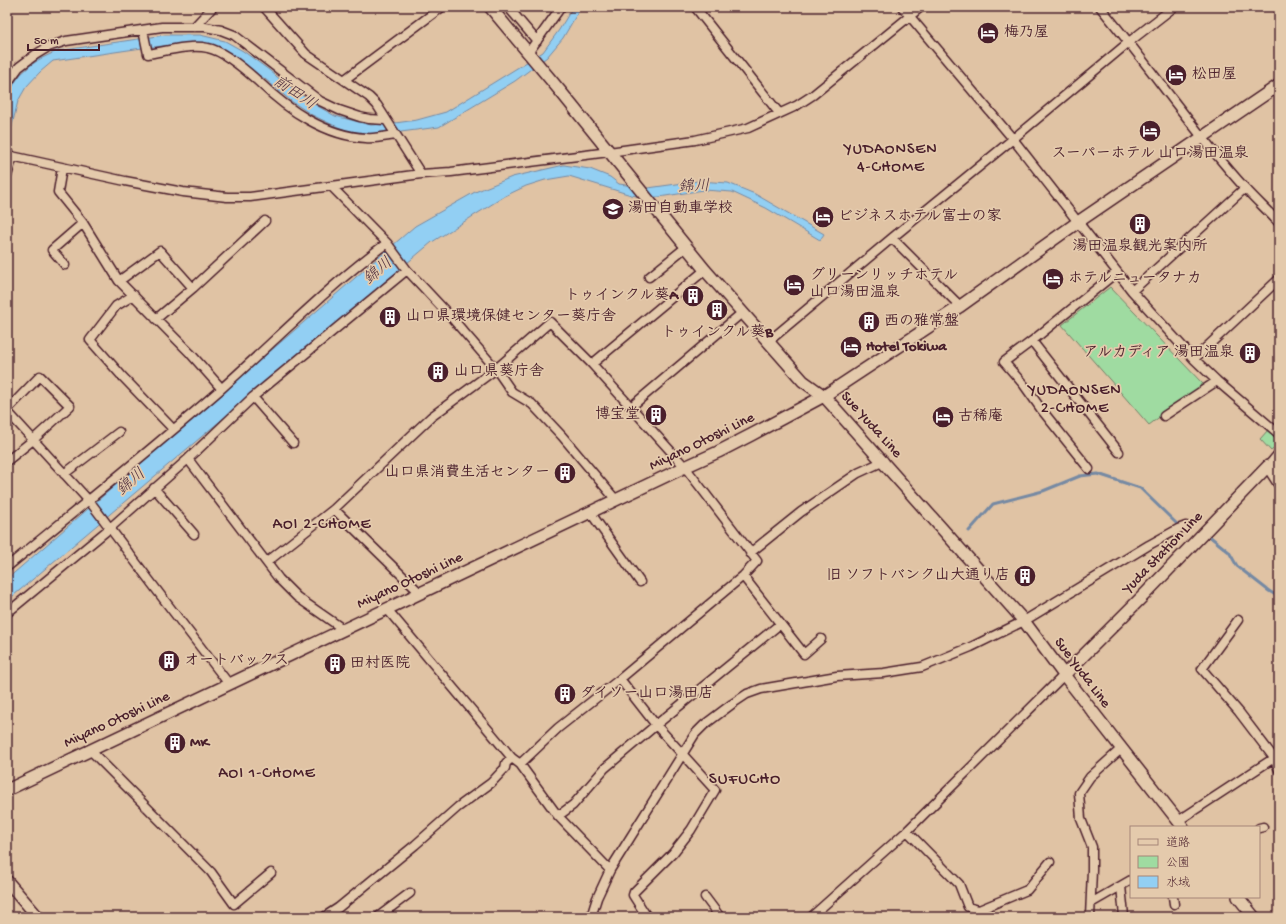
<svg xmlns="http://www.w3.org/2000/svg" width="1286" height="924" font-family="'Gochi Hand','Klee One',sans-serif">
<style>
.green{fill:#9fdba1;stroke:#747d66}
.water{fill:#92cff3;stroke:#7589a3}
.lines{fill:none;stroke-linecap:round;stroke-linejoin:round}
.stream{stroke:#7589a3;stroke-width:3}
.street-casing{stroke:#4a1f2b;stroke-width:11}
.secondary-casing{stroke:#4a1f2b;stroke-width:14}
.street{stroke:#e4caac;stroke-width:8}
.secondary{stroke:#e4caac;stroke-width:11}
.labels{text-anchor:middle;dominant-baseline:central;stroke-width:3.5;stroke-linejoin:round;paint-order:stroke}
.poi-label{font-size:15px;font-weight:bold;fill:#4a1f2b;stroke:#e4caac;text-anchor:start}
.street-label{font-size:15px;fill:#4a1f2b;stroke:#e4caac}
.water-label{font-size:16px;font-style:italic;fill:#51313f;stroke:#e4caac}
.neighbourhood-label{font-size:16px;letter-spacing:1px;fill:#4a1f2b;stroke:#e4caac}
.quarter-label{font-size:17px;letter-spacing:1px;fill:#4a1f2b;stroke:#e4caac}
</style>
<rect width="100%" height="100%" fill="#e0c3a4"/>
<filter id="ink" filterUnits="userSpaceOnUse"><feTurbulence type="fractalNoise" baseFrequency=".025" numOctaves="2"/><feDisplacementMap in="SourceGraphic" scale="8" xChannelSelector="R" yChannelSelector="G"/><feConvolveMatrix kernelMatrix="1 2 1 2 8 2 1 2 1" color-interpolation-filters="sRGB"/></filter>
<g filter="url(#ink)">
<path class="green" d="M 1110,287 L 1203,384 L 1149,425 L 1062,325 Z
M 1268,430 C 1280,437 1282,442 1271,451 L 1260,439 Z"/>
<path class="water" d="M 573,7 L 581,7 L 563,38 L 547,57 L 515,81 L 439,127 L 378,135 L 356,134 L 333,125 L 312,115 L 291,101 L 265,79 L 213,45 L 196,43 L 142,48 L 53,61 L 40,72 L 26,87 L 18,101 L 7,146 L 7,96 L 12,86 L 21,74 L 31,65 L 40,59 L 57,51 L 165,35 L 200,35 L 225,41 L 243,51 L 269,70 L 283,82 L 314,104 L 335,116 L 371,125 L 395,123 L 417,120 L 446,112 L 543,52 L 559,30 Z
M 564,165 L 590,169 L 610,177 L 619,184 L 648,188 L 698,181 L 728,183 L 755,194 L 824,234 L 820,240 L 766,208 L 732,192 L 704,190 L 659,197 L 642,197 L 631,195 L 569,176 L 545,180 L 526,186 L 505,196 L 432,242 L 7,601 L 7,579 L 415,226 L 475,192 L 512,177 Z"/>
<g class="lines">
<path class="stream" d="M 969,531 L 993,504 L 1043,491 L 1080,476 L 1098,474 L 1140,488 L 1177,524
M 1205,535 L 1208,535 L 1229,552 L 1237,566 L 1269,591 L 1279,597"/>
<g class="street-casing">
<path id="street" d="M 264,7 L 306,54 L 369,97 L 377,105 L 421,174
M 508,7 L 537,41
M 695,7 L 779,113
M 902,7 L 1013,139 L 1132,291 L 1194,359 L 1217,381 L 1279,434
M 1100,7 C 1150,66 1193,131 1245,188 C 1256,200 1268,211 1279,223
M 194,27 L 213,7
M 143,30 L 148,54 C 166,51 190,44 208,48 C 224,51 248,72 260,83 C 288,110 326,136 366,138 C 376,139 387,136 396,135
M 528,53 L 561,7
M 344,80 L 442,7
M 7,86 L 11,78 L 19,67 L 35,55 L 48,47 L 66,41 L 162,27 L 205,27 L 221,30 L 234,35 L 320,101 L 339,110 L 360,117 L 369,119 L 385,120
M 7,155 L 125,181 L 183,192 L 227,197 L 250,197 L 421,174 L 451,172 L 609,152 L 695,140 L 748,128 L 796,106 L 813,95 L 921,7
M 62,168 L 58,192 L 83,223 L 119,281 L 190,353 L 221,388
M 7,176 L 13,156
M 332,187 L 387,243 L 407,270 L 451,317 L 496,369 L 512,392 L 532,404 L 562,436 L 616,500
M 892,238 L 960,306
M 65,265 L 52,250 L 83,223
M 649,277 L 686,247
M 119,281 L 160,251 L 193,288
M 1132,291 L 1245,188
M 134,295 L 116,306 L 90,340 L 121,375 L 173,429
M 156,319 L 193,288 L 265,221
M 769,341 L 892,238 L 1013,139 L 1129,42 L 1174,7
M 1032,341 L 1119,452
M 1194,359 L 1279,279
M 253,397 L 293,443
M 632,406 L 743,312
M 7,410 L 40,376 L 70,406 L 33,440 L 7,461
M 7,411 L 91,503 L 165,601 L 229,684
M 1164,416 L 1217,381
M 188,459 L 279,579 L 297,597 L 343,629
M 1268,466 L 1279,453
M 1089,469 L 1041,409 L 1024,385 L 1004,362 L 1032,341 L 1117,272
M 64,474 L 119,432
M 154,488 L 194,534
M 334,509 L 420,593
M 590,512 L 640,582
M 750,553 L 801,512 L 858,473 L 884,461
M 267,562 L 334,509 L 431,417 L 496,369 L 550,322 L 592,364
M 7,567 C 79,508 151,450 221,389 C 276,340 327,287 387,243
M 743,576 L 804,654 L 821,639
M 387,609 L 512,758 L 520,764 L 558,816 L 610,870
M 7,613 L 110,528 L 188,459 L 253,397 L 407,270
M 1238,620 L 1202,669 L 1239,712 L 1274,758 L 1279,770
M 620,679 L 656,725 L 715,790 L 691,830 L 673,853 L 634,892 L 633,895 L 647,917
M 90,750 L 211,872 L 234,904 L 271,873
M 520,764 L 558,728 L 620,679 L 743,576 L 757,561 L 685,467 L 592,364 L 705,270
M 558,816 L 573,805 L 605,768 L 656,725 L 780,624
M 1178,821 L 1274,758
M 1259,828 L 1263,827
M 907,831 L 959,884 L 968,907 L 979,910 L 1027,890 L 1050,862
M 1121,886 L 1124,916
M 705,897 L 720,917
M 1173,897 L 1174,904
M 1091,903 L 1131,880
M 324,917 L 338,908 L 415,845 L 458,807 L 491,783 L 505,768 L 506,763 L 512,758
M 378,917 L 410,893
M 591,917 L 597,898 L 610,870 L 695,734 L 704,725 L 732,704 L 747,694 L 761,689 L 837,676 L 884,673 L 922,667 L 971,647 L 1024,621 L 1149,545 L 1178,529 L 1186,526
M 811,917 L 907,831 L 1064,675
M 1090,917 L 1092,870 L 1092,847 L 1081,819 L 1079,793 L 1090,777 L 1121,749"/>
</g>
<g class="secondary-casing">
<path id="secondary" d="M 490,7 L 561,92 L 705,270 L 803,381 L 824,396 L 1024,621 L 1064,675 L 1183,827
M 1064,675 L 1146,593 L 1268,466 L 1279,483
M 7,790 L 685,467 L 718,452 L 751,435 L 824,396 L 959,307 L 1078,222 L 1279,85
M 7,881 L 38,917
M 1238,897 L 1254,917"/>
</g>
<use href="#street" class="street"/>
<use href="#secondary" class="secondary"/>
</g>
</g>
<defs>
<g id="hotel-disc" transform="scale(1.15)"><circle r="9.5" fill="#4a1f2b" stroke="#e4caac"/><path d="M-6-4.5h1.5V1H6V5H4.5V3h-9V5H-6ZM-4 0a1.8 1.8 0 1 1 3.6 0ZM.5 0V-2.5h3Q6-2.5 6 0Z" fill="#fff"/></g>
<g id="school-disc" transform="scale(1.15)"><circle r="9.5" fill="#4a1f2b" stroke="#e4caac"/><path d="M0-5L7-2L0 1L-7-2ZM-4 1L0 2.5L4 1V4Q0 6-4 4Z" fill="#fff"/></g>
<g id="building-disc" transform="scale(1.15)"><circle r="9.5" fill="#4a1f2b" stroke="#e4caac"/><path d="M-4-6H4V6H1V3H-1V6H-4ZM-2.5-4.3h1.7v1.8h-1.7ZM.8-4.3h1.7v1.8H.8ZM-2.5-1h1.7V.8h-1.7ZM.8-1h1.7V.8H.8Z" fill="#fff"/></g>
</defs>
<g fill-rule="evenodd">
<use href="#hotel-disc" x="988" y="33"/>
<use href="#hotel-disc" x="1176" y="75"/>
<use href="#hotel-disc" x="1150" y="131"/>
<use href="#school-disc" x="613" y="209"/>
<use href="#hotel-disc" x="823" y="217"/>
<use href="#building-disc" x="1140" y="224"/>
<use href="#hotel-disc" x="1053" y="279"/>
<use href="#hotel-disc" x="794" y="285"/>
<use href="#building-disc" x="693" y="296"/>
<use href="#building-disc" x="717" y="310"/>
<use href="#building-disc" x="390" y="317"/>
<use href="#building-disc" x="869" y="322"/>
<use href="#hotel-disc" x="851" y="347"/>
<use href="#building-disc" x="1250" y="353"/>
<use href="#building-disc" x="438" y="372"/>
<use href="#building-disc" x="656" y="415"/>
<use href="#hotel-disc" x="943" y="417"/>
<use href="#building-disc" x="565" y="473"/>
<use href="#building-disc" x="1025" y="576"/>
<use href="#building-disc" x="169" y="661"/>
<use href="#building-disc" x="335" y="664"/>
<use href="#building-disc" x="565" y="694"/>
<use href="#building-disc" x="175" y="743"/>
</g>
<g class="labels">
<g class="poi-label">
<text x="1004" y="33">梅乃屋</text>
<text x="1192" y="75">松田屋</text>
<text x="1150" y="154" text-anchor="middle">スーパーホテル 山口湯田温泉</text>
<text x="628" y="209">湯田自動車学校</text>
<text x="838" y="217">ビジネスホテル富士の家</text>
<text x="1140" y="247" text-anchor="middle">湯田温泉観光案内所</text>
<text x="810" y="276">グリーンリッチホテル<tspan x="810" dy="17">山口湯田温泉</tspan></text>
<text x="1068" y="279">ホテルニュータナカ</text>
<text x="678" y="296" text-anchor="end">トゥインクル葵A</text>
<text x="406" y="317">山口県環境保健センター葵庁舎</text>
<text x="884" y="322">西の雅常盤</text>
<text x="717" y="333" text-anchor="middle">トゥインクル葵B</text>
<text x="866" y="347">Hotel Tokiwa</text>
<text x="1234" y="353" text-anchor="end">アルカディア 湯田温泉</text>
<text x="454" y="372">山口県葵庁舎</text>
<text x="640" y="415" text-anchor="end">博宝堂</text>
<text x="958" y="417">古稀庵</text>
<text x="550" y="473" text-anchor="end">山口県消費生活センター</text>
<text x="1010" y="576" text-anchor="end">旧 ソフトバンク山大通り店</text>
<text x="184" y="661">オートバックス</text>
<text x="350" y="664">田村医院</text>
<text x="580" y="694">ダイソー山口湯田店</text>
<text x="190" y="743">MK</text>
</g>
<g class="street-label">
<text transform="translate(871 425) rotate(48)">Sue Yuda Line</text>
<text transform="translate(702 442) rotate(-26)">Miyano Otoshi Line</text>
<text transform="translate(1163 553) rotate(-46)">Yuda Station Line</text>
<text transform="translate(410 581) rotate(-25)">Miyano Otoshi Line</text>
<text transform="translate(1082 673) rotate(53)">Sue Yuda Line</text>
<text transform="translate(117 720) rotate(-25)">Miyano Otoshi Line</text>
</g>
<g class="water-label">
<text transform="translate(294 94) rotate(34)">前田川</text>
<text transform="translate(694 188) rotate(-2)">錦川</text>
<text transform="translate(379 272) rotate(-41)">錦川</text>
<text transform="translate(132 483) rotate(-41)">錦川</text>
</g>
<g class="neighbourhood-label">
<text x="891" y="150">YUDAONSEN<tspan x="891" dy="18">4-CHOME</tspan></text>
<text x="1075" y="391">YUDAONSEN<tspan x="1075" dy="18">2-CHOME</tspan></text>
<text x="322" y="525">AOI 2-CHOME</text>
<text x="267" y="774">AOI 1-CHOME</text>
</g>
<g class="quarter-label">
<text x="745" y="780">SUFUCHO</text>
</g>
</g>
<rect width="1286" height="924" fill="none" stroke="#e4caac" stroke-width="24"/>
<rect x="12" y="12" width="1262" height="900" fill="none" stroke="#4a1f2b" stroke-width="1.5" filter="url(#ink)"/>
<rect x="1130" y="826" width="130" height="72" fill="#e4caac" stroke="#a68678"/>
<rect x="1138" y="839" width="20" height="6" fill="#e4caac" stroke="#a68678"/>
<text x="1166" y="846" font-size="12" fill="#4a1f2b">道路</text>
<rect x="1138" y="856" width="20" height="12" fill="#9fdba1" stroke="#a68678"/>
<text x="1166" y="866" font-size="12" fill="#4a1f2b">公園</text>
<rect x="1138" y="876" width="20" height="12" fill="#92cff3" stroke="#a68678"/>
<text x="1166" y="886" font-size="12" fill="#4a1f2b">水域</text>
<path d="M28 44v6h71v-6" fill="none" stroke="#4a1f2b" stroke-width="2"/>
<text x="34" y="44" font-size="12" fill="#4a1f2b" stroke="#e4caac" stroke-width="3" paint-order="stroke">50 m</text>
</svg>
